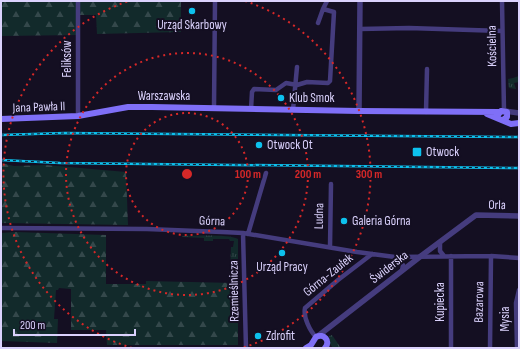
<svg xmlns="http://www.w3.org/2000/svg" width="520" height="349" font-family="'Sofia Sans Condensed',sans-serif">
<style>
.grass{fill:url(#grass-tufts)}
.forest{fill:url(#forest-firs)}
.lines{fill:none;stroke-linecap:round;stroke-linejoin:round}
.minor{stroke:#453c7e;stroke-width:4.5}
.tertiary{stroke:#453c7e;stroke-width:5.5}
.secondary{stroke:#7f6ff7;stroke-width:6}
.rail-casing{stroke:#0dc1ee;stroke-width:2.5}
.rail{stroke:#140f22;stroke-width:1;stroke-dasharray:3;stroke-linecap:butt}
.ring{fill:none;stroke:#d62828;stroke-width:2;stroke-dasharray:2 4}
.poi-dot{fill:#0dc1ee;stroke:#140f22;stroke-width:1.5}
.labels{text-anchor:middle;dominant-baseline:central;stroke-width:4;stroke-linejoin:round;paint-order:stroke}
.poi-label{font-size:13px;fill:#dbd2fd;stroke:#140f22;text-anchor:start}
.street-label{font-size:13px;fill:#dbd2fd;stroke:#140f22}
.centre{fill:#d62828;stroke:#140f22;stroke-width:2}
.ring-label{font-size:12px;text-anchor:middle;font-weight:bold;fill:#d62828;stroke:#140f22;stroke-width:4;stroke-linejoin:round;paint-order:stroke}
</style>
<defs>
<pattern id="grass-tufts" width="24" height="20" patternUnits="userSpaceOnUse"><rect width="24" height="20" fill="#122a2b"/><path d="M3 7l-1-3M5 7V3M7 7l1-3M15 17l-1-3M17 17v-4M19 17l1-3" fill="none" stroke="#34484b"/></pattern>
<pattern id="forest-firs" width="22" height="20" patternUnits="userSpaceOnUse"><rect width="22" height="20" fill="#122a2b"/><path d="M5 1l3.5 6h-7zM16 11l3.5 6h-7z" fill="#34484b"/></pattern>
</defs>
<rect width="100%" height="100%" fill="#140f22"/>
<path class="grass" d="M 519,76 L 519,82 L 514,83 L 516,89 L 509,88 L 509,90 L 508,79 L 513,78 Z
M 183,236 C 195,236 228,234 238,239 L 238,274 L 230,273 L 231,247 L 233,247 L 234,241 L 230,241 L 229,239 L 213,239 L 213,241 L 204,241 L 204,238 L 182,237 Z
M 332,335 L 341,348 L 333,348 L 330,344 L 329,336 Z"/>
<path class="forest" d="M 1,1 L 181,1 L 181,32 L 97,34 L 96,15 L 79,15 L 79,35 L 1,36 Z
M 1,163 L 14,166 L 46,165 L 126,172 L 128,225 L 1,223 Z
M 15,232 L 106,235 L 106,284 L 146,284 L 146,281 L 235,283 L 236,284 L 238,284 L 238,345 L 107,345 L 106,330 L 71,330 L 71,289 L 59,288 L 58,290 L 56,290 L 54,319 L 58,319 L 57,343 L 1,341 L 1,233 Z"/>
<g class="lines">
<path class="minor" d="M 78,1 L 78,116
M 502,1 L 504,111
M 318,23 L 323,9
M 360,29 L 409,28 L 502,31
M 214,107 L 215,1
M 251,109 L 252,92 L 254,89 L 276,90 L 286,83 L 297,85 L 307,82 L 328,83 L 330,81 L 334,12 L 323,9 L 327,1
M 293,110 L 297,67
M 426,112 L 427,69
M 1,228 L 147,229 L 222,232 L 243,233 L 357,252 L 395,257 L 491,256 L 519,258
M 243,233 L 246,348
M 248,234 L 266,173
M 440,242 L 440,251 L 444,256
M 330,247 L 331,184
M 451,256 L 451,348
M 397,257 L 403,265 L 402,271
M 316,337 C 310,331 303,317 305,308 L 338,280 L 372,254
M 490,348 L 491,256
M 517,348 L 516,303 L 519,290"/>
<path class="tertiary" d="M 359,111 L 360,1
M 505,111 L 519,113
M 318,336 L 421,256 L 476,215 L 519,216"/>
<path class="secondary" d="M 487,114 L 511,124 L 519,123
M 498,115 L 501,111 L 507,112 L 507,117 L 503,120
M 1,119 L 78,116 L 128,107 L 152,107 L 359,111 L 499,112
M 306,348 L 311,345 L 316,337 C 324,333 331,341 325,348"/>
<g class="rail-casing">
<path id="rail" d="M 1,135 L 65,133 L 519,137
M 1,160 L 60,163 L 519,168"/>
</g>
<use href="#rail" class="rail"/>
</g>
<g class="ring">
<circle cx="187" cy="174" r="61"/>
<circle cx="187" cy="174" r="121"/>
<path d="M132 348A182 182 0 0 1 129 1M245 1A182 182 0 0 1 242 348"/>
</g>
<g class="poi-dot">
<circle cx="192" cy="11" r="4"/>
<circle cx="281" cy="98" r="4"/>
<circle cx="259" cy="145" r="4"/>
<rect x="412" y="147" width="10" height="10" rx="2"/>
<circle cx="344" cy="221" r="4"/>
<circle cx="282" cy="253" r="4"/>
<circle cx="258" cy="336" r="4"/>
</g>
<g class="labels">
<g class="poi-label">
<text x="192" y="25" text-anchor="middle">Urząd Skarbowy</text>
<text x="289" y="98">Klub Smok</text>
<text x="267" y="145">Otwock Ot</text>
<text x="426" y="152">Otwock</text>
<text x="352" y="221">Galeria Górna</text>
<text x="282" y="267" text-anchor="middle">Urząd Pracy</text>
<text x="266" y="336">Zdrofit</text>
</g>
<g class="street-label">
<text transform="translate(492 46) rotate(-91)">Kościelna</text>
<text transform="translate(67 59) rotate(-90)">Feliksów</text>
<text x="164" y="96">Warszawska</text>
<text transform="translate(39 107) rotate(-2)">Jana Pawła II</text>
<text transform="translate(497 205) rotate(1)">Orla</text>
<text transform="translate(319 216) rotate(-89)">Ludna</text>
<text transform="translate(212 221) rotate(2)">Górna</text>
<text transform="translate(389 267) rotate(-38)">Świderska</text>
<text transform="translate(328 275) rotate(-39)">Górna-Zaułek</text>
<text transform="translate(234 291) rotate(-91)">Rzemieślnicza</text>
<text transform="translate(440 302) rotate(-90)">Kupiecka</text>
<text transform="translate(479 302) rotate(-89)">Bazarowa</text>
<text transform="translate(505 319) rotate(-90)">Mysia</text>
</g>
</g>
<circle cx="187" cy="174" r="6" class="centre"/>
<g class="ring-label">
<text x="248" y="178">100 m</text>
<text x="308" y="178">200 m</text>
<text x="369" y="178">300 m</text>
</g>
<rect width="520" height="349" fill="none" stroke="#dbd2fd" stroke-width="4"/>
<path d="M14 329v6h121v-6" fill="none" stroke="#dbd2fd" stroke-width="2"/>
<text x="20" y="329" font-size="12" fill="#dbd2fd" stroke="#140f22" stroke-width="3" paint-order="stroke">200 m</text>
</svg>
